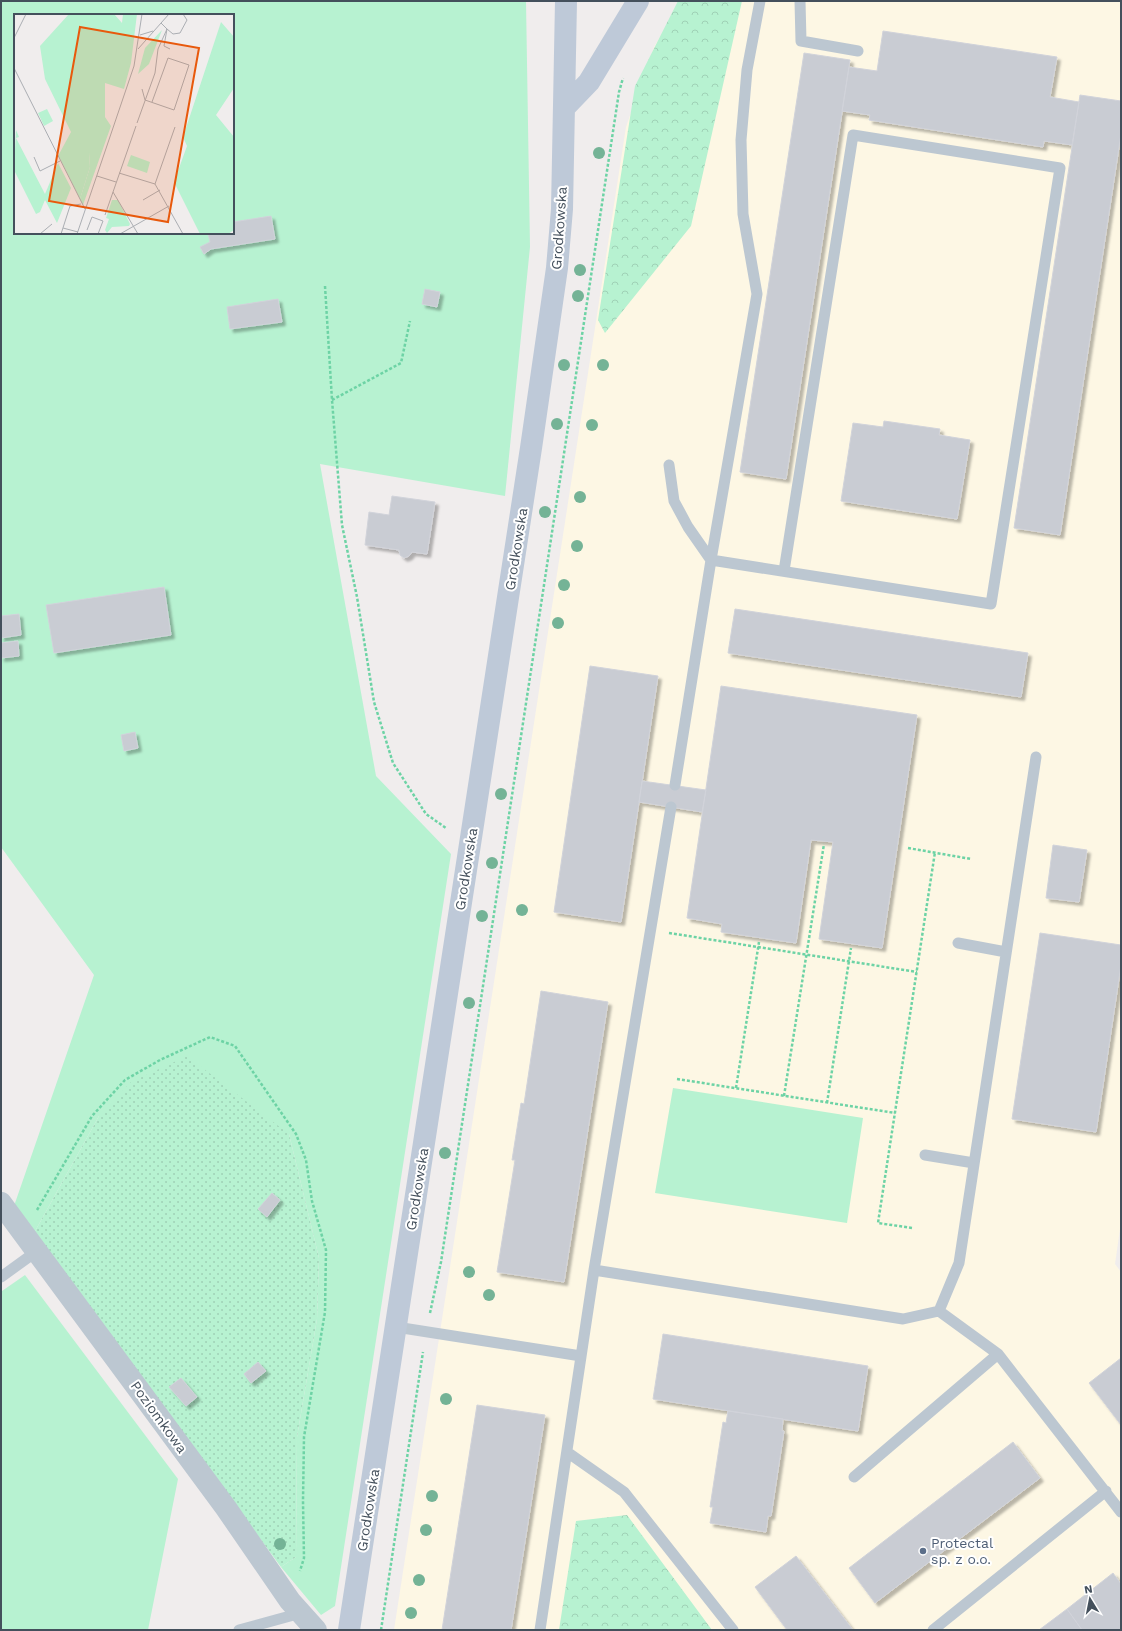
<svg xmlns="http://www.w3.org/2000/svg" width="1122" height="1631" font-family="'Work Sans',sans-serif">
<style>
.commercial{fill:#fdf7e4}
.grass{fill:#b7f2d1;fill-rule:evenodd}
.forest{fill:url(#forest-crowns)}
.garden{fill:url(#garden-dots)}
.building{fill:#c9ccd3;stroke:#d1d3da;filter:url(#shadow)}
.lines{fill:none;stroke-linecap:round;stroke-linejoin:round}
.path{stroke:#6dd3a5;stroke-width:2.5;stroke-dasharray:3 2;stroke-linecap:butt}
.lane{stroke:#bcc7d1;stroke-width:11}
.street{stroke:#bcc7d1;stroke-width:22}
.secondary{stroke:#bec9d8;stroke-width:22}
.tree{fill:#74b396}
.service-dot{fill:#5c6f8a;stroke:#fff;stroke-width:1.5}
.labels{text-anchor:middle;dominant-baseline:central;stroke-width:4;stroke-linejoin:round;paint-order:stroke}
.street-label{font-size:14px;fill:#44505c;stroke:#fff}
.service-label{font-size:14px;fill:#4e5e75;stroke:#fff;text-anchor:start}
.inset-road{fill:none;stroke:#abaeb3;stroke-width:1}
.view{fill:#e8590c;fill-opacity:0.15;stroke:#e8590c;stroke-width:2}
.inset-edge{fill:none;stroke:#44505c;stroke-width:2}
</style>
<defs>
<pattern id="forest-crowns" width="20" height="18" patternUnits="userSpaceOnUse"><rect width="20" height="18" fill="#b7f2d1"/><path d="M2 6a3 3 0 1 1 6 0M12 15a3 3 0 1 1 6 0" fill="none" stroke="#9fd1b6"/></pattern>
<pattern id="garden-dots" width="8" height="8" patternUnits="userSpaceOnUse"><rect width="8" height="8" fill="#b7f2d1"/><path d="M2 2h.1M6 6h.1" fill="none" stroke="#9fd1b6" stroke-width="1.8" stroke-linecap="round"/></pattern>
<filter id="shadow"><feDropShadow dx="3.5" dy="3.5" stdDeviation="1" flood-color="#0004"/></filter>
</defs>
<rect width="100%" height="100%" fill="#f0eded"/>
<path class="commercial" d="M 681,1 L 1121,1 L 1121,830 L 1120,840 L 1121,842 L 1121,1222 L 1115,1264 L 1121,1272 L 1121,1630 L 394,1630 L 626,127 L 654,47 Z"/>
<path class="grass" d="M 1,1 L 526,1 L 530,247 L 505,496 L 320,464 L 376,776 L 451,854 L 335,1606 L 321,1615 L 281,1567 L 296,1557 L 297,1437 L 317,1319 L 319,1258 L 289,1134 L 99,1116 L 34,1233 L 14,1206 L 94,975 L 1,847 ZM 15,15 L 233,15 L 233,233 L 15,233 Z
M 673,1088 L 863,1118 L 847,1223 L 655,1193 Z
M 25,1275 L 178,1479 L 148,1630 L 1,1630 L 1,1299 L 2,1291 Z"/>
<path class="forest" d="M 678,1 L 742,1 L 691,226 L 605,333 L 598,320 L 635,86 Z
M 627,1515 L 712,1630 L 559,1630 L 576,1521 Z"/>
<path class="garden" d="M 187,1056 L 289,1134 L 319,1258 L 317,1319 L 297,1437 L 296,1557 L 281,1567 L 34,1233 L 99,1116 L 131,1082 Z"/>
<path class="building" d="M 883,31 L 1057,57 L 1050,97 L 1079,102 L 1072,145 L 1044,141 L 1043,147 L 869,120 L 870,115 L 842,111 L 849,67 L 877,71 Z
M 804,53 L 850,60 L 786,479 L 740,472 Z
M 1080,95 L 1121,101 L 1121,134 L 1060,535 L 1014,528 Z
M 271,216 L 275,239 L 211,249 L 204,254 L 200,247 L 210,242 L 208,233 L 233,233 L 233,222 Z
M 425,289 L 440,292 L 437,307 L 422,304 Z
M 278,299 L 282,322 L 230,329 L 227,307 Z
M 884,421 L 940,429 L 939,435 L 970,440 L 957,519 L 841,501 L 853,423 L 883,427 Z
M 392,496 L 435,502 L 427,554 L 412,552 L 409,556 L 404,558 L 400,555 L 399,550 L 365,545 L 369,512 L 389,515 Z
M 164,587 L 171,635 L 54,653 L 46,605 Z
M 735,609 L 1028,653 L 1021,697 L 728,653 Z
M 19,614 L 21,635 L 1,638 L 1,616 Z
M 18,641 L 19,656 L 1,658 L 1,643 Z
M 590,666 L 658,676 L 621,922 L 554,912 Z
M 721,686 L 917,715 L 882,948 L 819,939 L 833,842 L 811,840 L 796,943 L 721,932 L 722,924 L 687,918 Z
M 135,732 L 138,748 L 124,751 L 121,735 Z
M 642,781 L 706,790 L 702,812 L 639,802 Z
M 1053,845 L 1087,850 L 1079,902 L 1046,898 Z
M 1040,933 L 1121,945 L 1121,965 L 1096,1132 L 1012,1119 Z
M 541,991 L 608,1002 L 564,1282 L 497,1272 L 515,1160 L 512,1160 L 521,1103 L 524,1104 Z
M 272,1193 L 280,1200 L 267,1217 L 258,1209 Z
M 663,1334 L 868,1366 L 858,1431 L 653,1399 Z
M 1121,1358 L 1121,1425 L 1089,1383 Z
M 258,1362 L 266,1371 L 251,1383 L 244,1374 Z
M 181,1378 L 197,1397 L 186,1406 L 169,1387 Z
M 477,1405 L 545,1415 L 511,1630 L 442,1630 Z
M 728,1411 L 783,1419 L 782,1431 L 784,1431 L 771,1516 L 768,1516 L 766,1532 L 710,1523 L 713,1507 L 710,1507 L 723,1422 L 726,1423 Z
M 1013,1442 L 1040,1478 L 875,1603 L 849,1568 Z
M 796,1556 L 853,1630 L 787,1630 L 755,1587 Z
M 1113,1573 L 1121,1584 L 1121,1630 L 1082,1630 L 1067,1609 Z
M 1067,1609 L 1082,1630 L 1039,1630 Z"/>
<g class="lines">
<path class="path" d="M 325,286 L 332,400 L 342,525 L 357,597 L 374,702 L 393,763 L 426,814 L 446,828
M 332,400 L 401,363 L 410,321
M 908,848 L 971,859
M 669,933 L 917,972
M 677,1079 L 895,1113
M 736,1088 L 759,942
M 784,1096 L 824,844
M 827,1103 L 851,948
M 37,1210 L 92,1116 L 125,1080 L 160,1060 L 210,1037 L 235,1046 L 296,1134 L 306,1160 L 312,1201 L 326,1250 L 325,1312 L 304,1437 L 303,1501 L 304,1558 L 300,1571
M 912,1228 L 878,1223 L 935,852
M 430,1313 L 441,1262 L 619,92 L 623,78
M 381,1630 L 423,1352"/>
<path class="lane" d="M 800,1 L 801,41 L 858,51
M 669,465 L 674,501 L 688,527 L 711,560 L 991,604 L 1060,168 L 853,135 L 784,571
M 675,785 L 711,560 L 757,294 L 743,214 L 741,140 L 747,70 L 760,1
M 958,943 L 1006,952
M 925,1155 L 974,1163
M 594,1270 L 903,1319 L 939,1311 L 959,1263 L 1036,757
M 1,1277 L 37,1251
M 939,1311 L 998,1354 L 1121,1512
M 396,1327 L 581,1356
M 567,1452 L 624,1492 L 733,1630
M 854,1477 L 998,1354
M 239,1630 L 301,1613
M 540,1630 L 594,1270 L 671,807
M 933,1630 L 1106,1491"/>
<path class="street" d="M 1,1203 L 226,1508 L 290,1601 L 316,1630"/>
<path class="secondary" d="M 565,107 L 589,82 L 638,1
M 349,1630 L 531,448 L 557,268 L 562,209 L 566,1"/>
</g>
<g class="tree">
<circle cx="599" cy="153" r="6"/>
<circle cx="580" cy="270" r="6"/>
<circle cx="578" cy="296" r="6"/>
<circle cx="564" cy="365" r="6"/>
<circle cx="603" cy="365" r="6"/>
<circle cx="557" cy="424" r="6"/>
<circle cx="592" cy="425" r="6"/>
<circle cx="580" cy="497" r="6"/>
<circle cx="545" cy="512" r="6"/>
<circle cx="577" cy="546" r="6"/>
<circle cx="564" cy="585" r="6"/>
<circle cx="558" cy="623" r="6"/>
<circle cx="501" cy="794" r="6"/>
<circle cx="492" cy="863" r="6"/>
<circle cx="522" cy="910" r="6"/>
<circle cx="482" cy="916" r="6"/>
<circle cx="469" cy="1003" r="6"/>
<circle cx="445" cy="1153" r="6"/>
<circle cx="469" cy="1272" r="6"/>
<circle cx="489" cy="1295" r="6"/>
<circle cx="446" cy="1399" r="6"/>
<circle cx="432" cy="1496" r="6"/>
<circle cx="426" cy="1530" r="6"/>
<circle cx="280" cy="1544" r="6"/>
<circle cx="419" cy="1580" r="6"/>
<circle cx="411" cy="1613" r="6"/>
</g>
<circle class="service-dot" cx="923" cy="1551" r="4"/>
<g class="labels">
<g class="street-label">
<text transform="translate(559 228) rotate(-86)">Grodkowska</text>
<text transform="translate(516 549) rotate(-81)">Grodkowska</text>
<text transform="translate(466 869) rotate(-81)">Grodkowska</text>
<text transform="translate(417 1189) rotate(-81)">Grodkowska</text>
<text transform="translate(159 1417) rotate(54)">Poziomkowa</text>
<text transform="translate(368 1510) rotate(-81)">Grodkowska</text>
</g>
<g class="service-label">
<text x="931" y="1543">Protectal<tspan x="931" dy="16">sp. z o.o.</tspan></text>
</g>
</g>
<g transform="translate(14 14)">
<rect width="220" height="220" fill="#f0eded"/>
<path d="M 55,0 L 100,0 L 108,9 L 109,0 L 123,0 L 117,49 L 110,75 L 91,69 L 91,103 L 97,112 L 69,191 L 66,185 L 76,153 L 75,139 L 46,145 L 44,142 L 57,118 L 31,65 L 26,32 ZM 207,8 L 220,23 L 220,74 L 202,101 L 220,123 L 220,216 L 214,220 L 186,220 L 160,168 L 173,132 L 169,123 ZM 2,116 L 5,123 L 2,124 L 31,180 L 44,149 L 57,174 L 43,209 L 31,186 L 26,198 L 22,200 L 0,156 ZM 117,141 L 136,148 L 133,159 L 113,152 Z" fill="#b7f2d1"/>
<path d="M 148,16 L 135,50 L 124,60 L 131,34 ZM 98,186 L 104,186 L 116,210 L 115,212 L 98,213 L 93,219 L 91,216 L 95,205 L 92,204 Z" fill="#b7f2d1"/>
<path d="M 33,95 L 39,107 L 30,112 L 24,99 ZM 66,129 L 75,139 L 76,153 L 66,185 L 46,145 L 55,134 Z" fill="#b7f2d1"/>
<path class="inset-road" d="M 126,21 L 139,17M 0,24 L 12,0M 124,35 L 155,0M 156,35 L 150,32 L 153,15 L 159,20 L 166,19 L 173,6 L 169,0M 0,54 L 71,195M 128,75 L 131,86 L 160,96 L 175,51 L 154,44 L 138,88M 123,109 L 141,59 L 144,35 L 153,15 L 147,9M 20,143 L 26,157 L 46,147M 105,159 L 141,170 L 161,113M 83,162 L 102,168M 141,170 L 169,220M 99,178 L 124,220M 129,186 L 146,176M 91,201 L 122,112M 49,214 L 64,218M 73,216 L 78,203 L 89,207 L 84,220M 26,220 L 38,210M 47,220 L 56,192 L 67,190M 63,220 L 120,52 L 128,0M 106,220 L 155,192"/>
<path class="view" d="M 66,13 L 185,34 L 154,208 L 35,187 Z"/>
<rect width="220" height="220" class="inset-edge"/>
</g>
<rect width="1122" height="1631" fill="none" stroke="#44505c" stroke-width="4"/>
<g transform="translate(1090 1599) rotate(350)" stroke="#ffffff" stroke-width="3" paint-order="stroke">
<path d="M0-3L7 15L0 10L-7 15Z" fill="#44505c"/>
<text y="-6" font-size="11" font-weight="bold" text-anchor="middle" fill="#44505c">N</text>
</g>
</svg>
